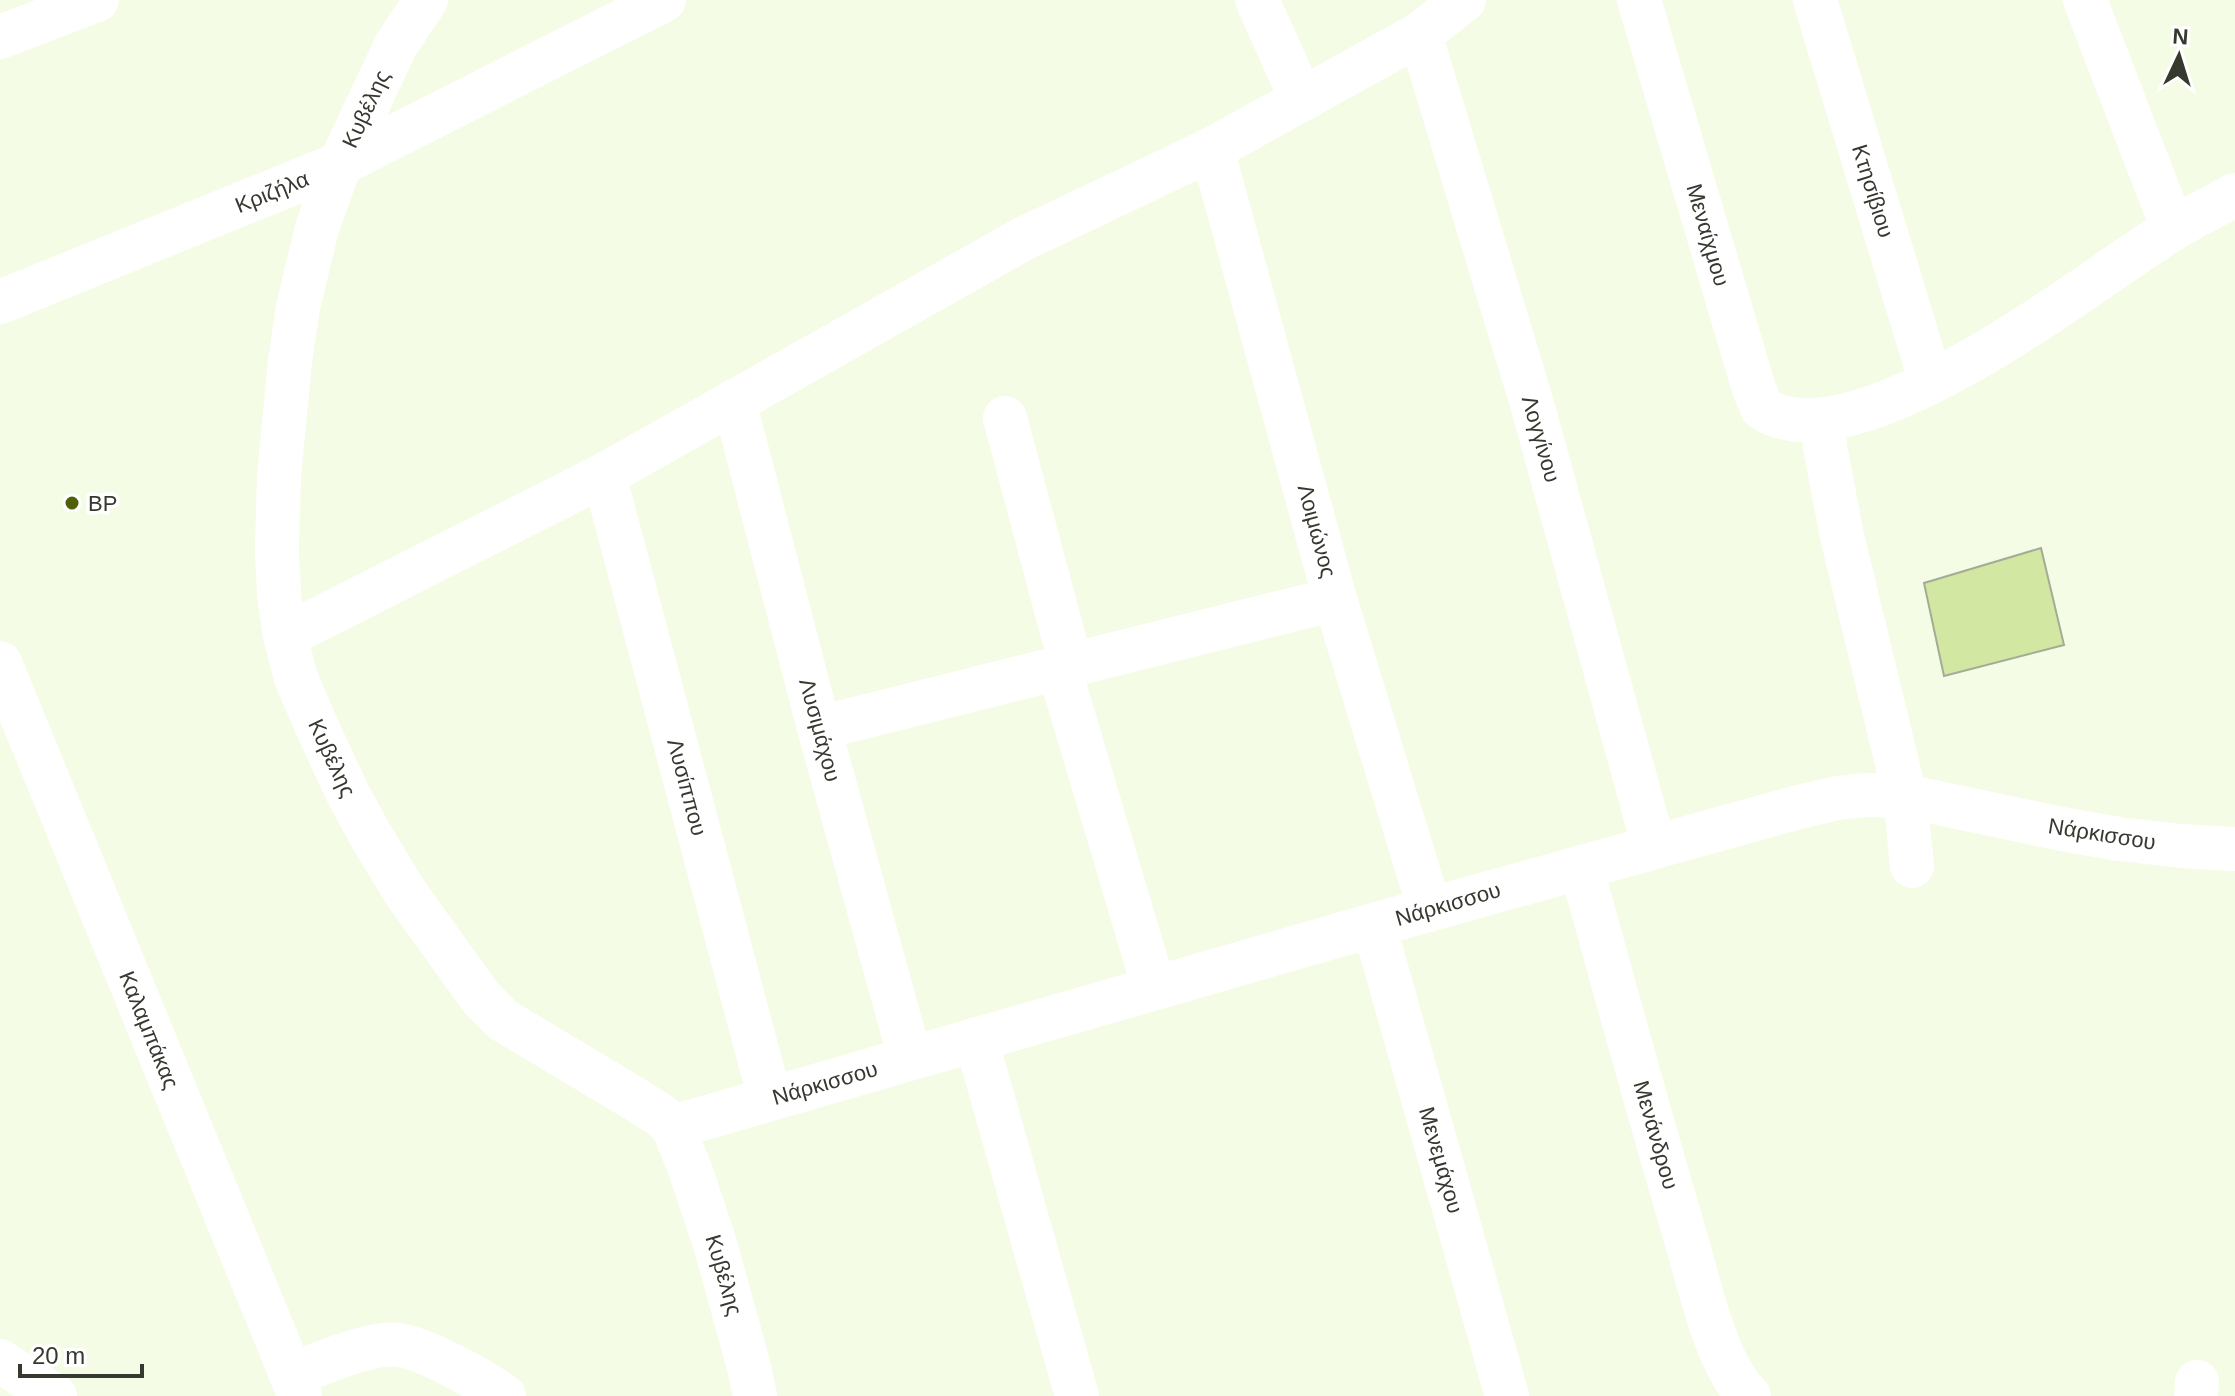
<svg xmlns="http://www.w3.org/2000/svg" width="2235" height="1396" font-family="Helvetica,sans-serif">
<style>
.building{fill:#d2e7a2;stroke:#a4ab96;stroke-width:2}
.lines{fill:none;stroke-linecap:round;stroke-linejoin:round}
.minor{stroke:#fff;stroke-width:44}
.major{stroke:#fff;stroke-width:44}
.poi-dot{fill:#4f6108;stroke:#fff;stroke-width:3}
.labels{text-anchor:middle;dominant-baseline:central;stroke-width:7;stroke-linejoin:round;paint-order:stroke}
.street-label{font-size:22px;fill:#363930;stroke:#fff}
.poi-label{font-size:22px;fill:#363930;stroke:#fff;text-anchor:start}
</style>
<rect width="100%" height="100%" fill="#f4fce5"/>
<path class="building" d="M 2041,548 L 2064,645 L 1944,676 L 1924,583 Z"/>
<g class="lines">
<path class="minor" d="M 426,0 L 396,45 L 340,164 L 317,228 L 298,307 L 290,362 L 279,475 L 277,550 L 279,595 L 285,636 L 296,678 L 316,725 L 348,794 L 371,836 L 405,892 L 481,998 L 503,1020 L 635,1099 L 663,1117 L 673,1127 L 690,1169 L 715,1244 L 749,1367 L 755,1396
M 1257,0 L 1302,100
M 1639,0 L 1754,389 L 1762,408 C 1853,470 2092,279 2171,230 C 2192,217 2214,206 2235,195
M 1815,0 L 1931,382
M 2085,0 L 2173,229
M 1420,34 L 1532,404 L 1654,847
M 0,37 L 97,0
M 1212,149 L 1335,599 L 1430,910
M 0,302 L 340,164 L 664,0
M 734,401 L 819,728 L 910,1058
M 1005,418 L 1071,665
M 1823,420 L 1825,447 L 1842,536 L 1905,796 L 1912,866
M 604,475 L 770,1099
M 285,636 L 604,475 L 1023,239 L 1212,149 L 1420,34 L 1464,0
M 1059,668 L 1154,988
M 819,728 L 1335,599
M 1581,867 C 1615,989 1648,1111 1684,1232 C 1698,1278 1715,1364 1749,1396
M 1374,925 L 1507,1396
M 976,1039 L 1077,1396
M 673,1127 L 1374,925 L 1795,808 L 1837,798 L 1865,795 L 1905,796 L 2062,829 L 2119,839 L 2181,846 L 2235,849
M 0,1361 L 55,1396
M 291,1375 C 318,1365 371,1341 398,1345 C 425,1348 481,1380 504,1396
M 2196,1396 L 2197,1382"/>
<path class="major" d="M 0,663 L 300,1396"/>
</g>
<circle class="poi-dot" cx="72" cy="503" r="8"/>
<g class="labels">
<g class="street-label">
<text transform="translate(366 109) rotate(-65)">Κυβέλης</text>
<text transform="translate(1873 191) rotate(73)">Κτησίβιου</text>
<text transform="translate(272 192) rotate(-22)">Κριζήλα</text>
<text transform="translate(1708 235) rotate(74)">Μεναίχμου</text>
<text transform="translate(1541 439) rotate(74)">Λογγίνου</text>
<text transform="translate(1317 531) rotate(75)">Λοιμώνος</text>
<text transform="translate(820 730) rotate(75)">Λυσιμάχου</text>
<text transform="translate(332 758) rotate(65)">Κυβέλης</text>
<text transform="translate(687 787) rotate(75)">Λυσίππου</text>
<text transform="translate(2102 834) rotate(9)">Νάρκισσου</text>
<text transform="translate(1448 904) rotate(-16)">Νάρκισσου</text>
<text transform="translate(149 1030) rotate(68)">Καλαμπάκας</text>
<text transform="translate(825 1083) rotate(-16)">Νάρκισσου</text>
<text transform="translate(1656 1135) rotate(74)">Μενάνδρου</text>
<text transform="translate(1441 1160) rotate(74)">Μενεμάχου</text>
<text transform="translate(724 1275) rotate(74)">Κυβέλης</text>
</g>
<g class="poi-label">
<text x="88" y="503">BP</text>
</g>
</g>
<g transform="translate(2179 56) rotate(4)" stroke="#ffffff" stroke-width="6" paint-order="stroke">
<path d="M0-6L14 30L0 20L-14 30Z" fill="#363930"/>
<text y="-12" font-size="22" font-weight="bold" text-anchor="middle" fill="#363930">N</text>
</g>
<path d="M20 1364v12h122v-12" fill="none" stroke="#363930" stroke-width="4"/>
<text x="32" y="1364" font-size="24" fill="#363930" stroke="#ffffff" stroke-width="6" paint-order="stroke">20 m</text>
</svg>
